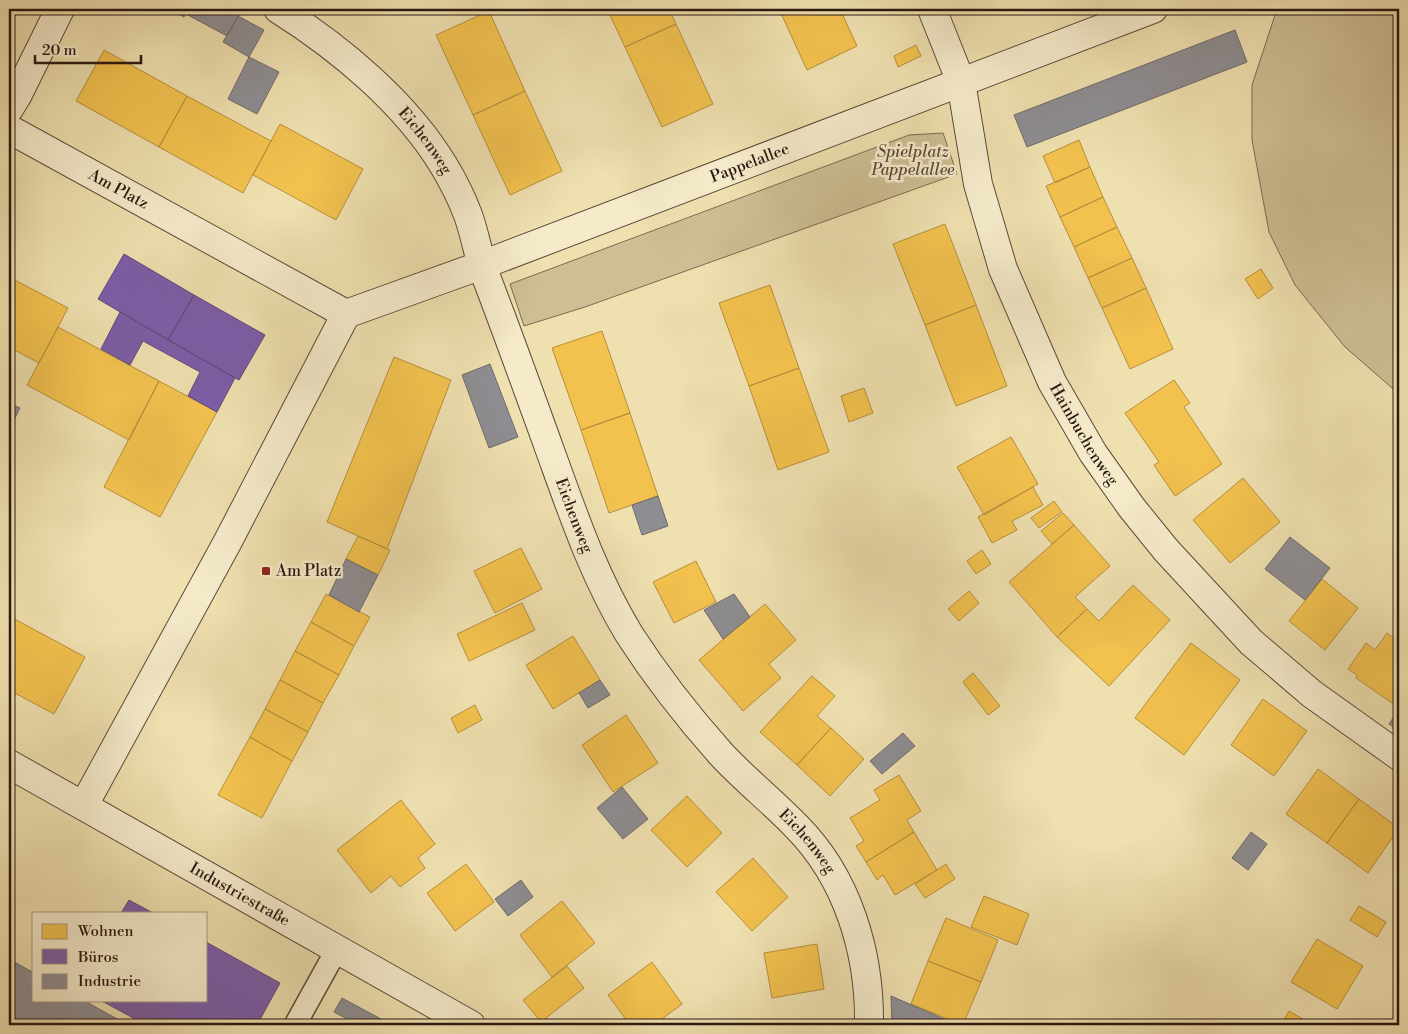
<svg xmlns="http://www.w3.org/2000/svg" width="1408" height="1034" font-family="'Libre Bodoni',serif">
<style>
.green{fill:#cebe94;stroke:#7c6b53}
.homes{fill:#f2c14e;stroke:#b68e3c}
.offices{fill:#7b5ea7;stroke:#63497a}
.industry{fill:#8d8d92;stroke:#6f6a6c}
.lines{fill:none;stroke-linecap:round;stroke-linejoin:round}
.lane-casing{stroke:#5b4a39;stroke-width:24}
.street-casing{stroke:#5b4a39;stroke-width:30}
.lane{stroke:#f5ebcb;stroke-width:21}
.street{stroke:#f5ebcb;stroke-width:28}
.poi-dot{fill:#8f2418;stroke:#f5ebcb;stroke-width:2}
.labels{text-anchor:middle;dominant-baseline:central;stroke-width:5;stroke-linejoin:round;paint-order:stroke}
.street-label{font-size:16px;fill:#2a1812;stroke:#f5ebcb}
.park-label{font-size:16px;font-style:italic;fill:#5b4a39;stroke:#f5ebcb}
.poi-label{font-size:16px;fill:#2a1812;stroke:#f5ebcb;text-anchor:start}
</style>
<rect width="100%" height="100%" fill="#efe0af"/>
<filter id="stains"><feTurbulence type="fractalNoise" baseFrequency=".004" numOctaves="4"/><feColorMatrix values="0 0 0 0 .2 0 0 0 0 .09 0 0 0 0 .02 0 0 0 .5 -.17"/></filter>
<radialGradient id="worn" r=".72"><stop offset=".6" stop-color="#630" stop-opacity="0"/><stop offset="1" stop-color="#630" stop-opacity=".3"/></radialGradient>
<path class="green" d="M 1277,9 L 1399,9 L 1399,394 L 1345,347 L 1295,285 L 1269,232 L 1252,140 L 1252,85 Z
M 943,133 L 957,174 L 585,307 L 524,326 L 510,284 L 909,135 Z"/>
<path class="homes" d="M 607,9 L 669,9 L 676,24 L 625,47 Z
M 779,9 L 840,9 L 857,46 L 807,70 Z
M 489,11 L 525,91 L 473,115 L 436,35 Z
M 676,24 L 713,104 L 662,127 L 625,47 Z
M 916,45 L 921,56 L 898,67 L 894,56 Z
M 104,50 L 187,96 L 159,147 L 76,101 Z
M 525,91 L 562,171 L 510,195 L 473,115 Z
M 187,96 L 271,141 L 243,193 L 159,147 Z
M 280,124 L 363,169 L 336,220 L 253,175 Z
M 1079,140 L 1090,167 L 1055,183 L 1043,156 Z
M 1090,167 L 1103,197 L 1060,217 L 1046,186 Z
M 1103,197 L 1117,227 L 1074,247 L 1060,217 Z
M 945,224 L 976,305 L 925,325 L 893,244 Z
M 1117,227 L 1132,258 L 1088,278 L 1074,247 Z
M 1132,258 L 1146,288 L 1102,308 L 1088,278 Z
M 1261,269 L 1273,288 L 1258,299 L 1245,279 Z
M 9,277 L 68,308 L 39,363 L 9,347 Z
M 770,285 L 799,368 L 749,386 L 719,303 Z
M 1146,288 L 1173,349 L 1130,369 L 1102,308 Z
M 976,305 L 1007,386 L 956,406 L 925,325 Z
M 58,327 L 159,381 L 129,440 L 27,385 Z
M 602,331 L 630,413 L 581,430 L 552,348 Z
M 394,357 L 451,380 L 387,549 L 327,522 Z
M 799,368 L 829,452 L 778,470 L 749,386 Z
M 1174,380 L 1190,403 L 1184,407 L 1222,464 L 1175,496 L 1154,465 L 1159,462 L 1125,413 Z
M 159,381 L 217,412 L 160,517 L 104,487 Z
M 864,388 L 873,413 L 849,422 L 841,396 Z
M 630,413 L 658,496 L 609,513 L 581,430 Z
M 1011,437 L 1038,484 L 984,515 L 957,467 Z
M 1243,478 L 1280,522 L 1230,563 L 1193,520 Z
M 1033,487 L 1043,505 L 1012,521 L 1017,530 L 992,543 L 978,517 Z
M 1054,501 L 1062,512 L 1039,528 L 1031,518 Z
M 1063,513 L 1074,525 L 1052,544 L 1041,531 Z
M 1074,525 L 1110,566 L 1075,597 L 1087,609 L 1057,637 L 1009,582 Z
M 358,536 L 390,550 L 378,575 L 346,559 Z
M 521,548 L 542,589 L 495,613 L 474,571 Z
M 982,550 L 991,564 L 976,574 L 967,561 Z
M 696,561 L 716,602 L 674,623 L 653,582 Z
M 1322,579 L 1358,608 L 1325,650 L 1289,621 Z
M 1133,585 L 1170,620 L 1109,686 L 1057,637 L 1087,609 L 1099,621 Z
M 969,591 L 979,603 L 959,621 L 948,609 Z
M 326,594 L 370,617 L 354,646 L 311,622 Z
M 522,603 L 535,630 L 469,661 L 457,634 Z
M 765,604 L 796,640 L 769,664 L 781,678 L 743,711 L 699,660 Z
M 9,616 L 85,657 L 54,714 L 9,690 Z
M 311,622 L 354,646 L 339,675 L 295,651 Z
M 1387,633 L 1399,642 L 1399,701 L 1396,706 L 1356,678 L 1357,675 L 1348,669 L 1366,643 L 1375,650 Z
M 573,636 L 600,680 L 553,709 L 526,665 Z
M 1191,643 L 1240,680 L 1184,755 L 1135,718 Z
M 295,651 L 339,675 L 323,703 L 280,680 Z
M 973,673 L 1000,706 L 988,715 L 963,682 Z
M 812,676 L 835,696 L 817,716 L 831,728 L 797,765 L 760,732 Z
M 280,680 L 323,703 L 308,732 L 265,709 Z
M 1263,699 L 1307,731 L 1274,776 L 1231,745 Z
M 475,705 L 482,720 L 458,733 L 451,718 Z
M 265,709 L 308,732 L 292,761 L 250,737 Z
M 626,715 L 658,763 L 613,792 L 582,745 Z
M 831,728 L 864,759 L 830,796 L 797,765 Z
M 250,737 L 292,761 L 262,818 L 218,795 Z
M 1318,769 L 1359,799 L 1327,843 L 1286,814 Z
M 899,775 L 921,811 L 907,820 L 914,832 L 866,862 L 856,846 L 864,841 L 850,818 L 880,800 L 874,790 Z
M 687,796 L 722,833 L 687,867 L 651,830 Z
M 1359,799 L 1399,828 L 1368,873 L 1327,843 Z
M 401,800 L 435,844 L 418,858 L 425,868 L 400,887 L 391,876 L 371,893 L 337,850 Z
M 914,832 L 937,870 L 895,895 L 883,875 L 877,880 L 866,862 Z
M 753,858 L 788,897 L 752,931 L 716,892 Z
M 466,864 L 494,902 L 455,931 L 427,893 Z
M 946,864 L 955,879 L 925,898 L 915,884 Z
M 984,896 L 1029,914 L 1017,945 L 971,927 Z
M 562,901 L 595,943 L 552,977 L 520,935 Z
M 1359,906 L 1386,922 L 1377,937 L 1350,920 Z
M 946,918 L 998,940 L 981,982 L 928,961 Z
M 1317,939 L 1363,966 L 1337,1009 L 1291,982 Z
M 817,944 L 824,989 L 772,998 L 764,953 Z
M 928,961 L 981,982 L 963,1025 L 911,1004 Z
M 652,962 L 682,1004 L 654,1025 L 630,1025 L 608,995 Z
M 567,966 L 584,988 L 541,1022 L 523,1000 Z
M 1289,1011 L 1313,1025 L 1281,1025 Z"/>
<path class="offices" d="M 124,254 L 194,295 L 168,340 L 98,299 Z
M 194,295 L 265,335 L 239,380 L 168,340 Z
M 120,312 L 235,378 L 217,412 L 188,396 L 200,372 L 143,341 L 130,365 L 101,349 Z
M 129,900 L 153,913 L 121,913 Z
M 206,942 L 280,983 L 257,1025 L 146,1025 L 100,1000 L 206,1000 Z"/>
<path class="industry" d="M 169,9 L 189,9 L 184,17 Z
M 189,9 L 236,9 L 241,11 L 227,36 L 186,14 Z
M 238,16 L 264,30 L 249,57 L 223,42 Z
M 1235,30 L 1247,62 L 1027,147 L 1014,115 Z
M 249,57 L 279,72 L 257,114 L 228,99 Z
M 490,364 L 518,437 L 489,448 L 462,375 Z
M 9,403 L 20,408 L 9,430 Z
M 658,496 L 668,526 L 642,535 L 632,505 Z
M 1290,537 L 1330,568 L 1305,600 L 1265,569 Z
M 346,559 L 378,575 L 359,612 L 329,595 Z
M 734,594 L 750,617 L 723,639 L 704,610 Z
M 600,680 L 610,695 L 588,708 L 579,693 Z
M 1397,712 L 1399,713 L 1399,731 L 1389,724 Z
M 903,733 L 915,746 L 882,774 L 870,761 Z
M 622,787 L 648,819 L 623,839 L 597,808 Z
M 1251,832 L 1267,844 L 1248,870 L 1232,858 Z
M 521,880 L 533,897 L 508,916 L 495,899 Z
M 9,959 L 34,973 L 34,1000 L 83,1000 L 128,1025 L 9,1025 Z
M 891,996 L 951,1022 L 950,1025 L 892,1025 Z
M 342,998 L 392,1025 L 359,1025 L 334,1012 Z"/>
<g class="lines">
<g class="lane-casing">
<path id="lane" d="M 295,1025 L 337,949"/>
</g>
<g class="street-casing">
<g id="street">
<path id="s1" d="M 278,9 C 340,48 406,103 444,166 C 453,181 462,199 468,215 C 475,234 478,255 485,274 C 508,334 530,395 552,456 C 574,517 595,578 629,634 C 656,676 688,717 721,754 C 745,780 772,801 796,826 C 848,878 870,953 869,1025"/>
<path id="s2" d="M 932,9 L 961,82 L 978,184 L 1003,269 L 1052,382 L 1093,453 L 1132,508 L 1166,550 L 1251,642 L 1312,694 L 1399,756"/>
<path d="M 9,109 L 17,96 L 60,9"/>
<path id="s3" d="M 9,129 L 346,314"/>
<path id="s4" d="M 346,314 L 482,265 L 1153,9"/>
<path id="s5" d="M 9,764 L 471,1025"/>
<path d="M 84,805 L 227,543 L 346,314"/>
</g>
</g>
<use href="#lane" class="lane"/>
<use href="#street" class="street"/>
</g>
<rect class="poi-dot" x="261" y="566" width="10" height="10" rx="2.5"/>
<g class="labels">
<g class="street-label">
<text stroke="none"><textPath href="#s1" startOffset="199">Eichenweg</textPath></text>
<text stroke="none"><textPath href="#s4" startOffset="431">Pappelallee</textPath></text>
<text stroke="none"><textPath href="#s3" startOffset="125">Am Platz</textPath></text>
<text stroke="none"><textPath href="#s2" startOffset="455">Hainbuchenweg</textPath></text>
<text stroke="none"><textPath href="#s1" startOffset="604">Eichenweg</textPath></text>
<text stroke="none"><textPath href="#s1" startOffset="1009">Eichenweg</textPath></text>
<text stroke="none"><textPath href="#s5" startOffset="265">Industriestraße</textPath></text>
</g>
<g class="park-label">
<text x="913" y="152">Spielplatz<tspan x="913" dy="18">Pappelallee</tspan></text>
</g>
<g class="poi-label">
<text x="276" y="571">Am Platz</text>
</g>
</g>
<rect width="1408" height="1034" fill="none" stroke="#efe0af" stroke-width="30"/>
<rect x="10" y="10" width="1388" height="1014" fill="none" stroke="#2a1812" stroke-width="2.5"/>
<rect x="15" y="15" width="1378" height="1004" fill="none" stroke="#2a1812"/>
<rect x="32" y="912" width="175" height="90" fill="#f5ebcb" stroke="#a49781"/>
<rect x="42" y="924" width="25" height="15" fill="#f2c14e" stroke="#a49781"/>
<text x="78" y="936" font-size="15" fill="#2a1812">Wohnen</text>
<rect x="42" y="949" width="25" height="15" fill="#7b5ea7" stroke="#a49781"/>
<text x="78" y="962" font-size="15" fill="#2a1812">Büros</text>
<rect x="42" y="974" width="25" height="15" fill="#8d8d92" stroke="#a49781"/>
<text x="78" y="986" font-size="15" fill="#2a1812">Industrie</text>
<path d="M35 55v8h106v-8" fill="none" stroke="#2a1812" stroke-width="2.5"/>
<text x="42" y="55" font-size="15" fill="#2a1812" stroke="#f5ebcb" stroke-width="4" paint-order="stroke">20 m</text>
<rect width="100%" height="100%" filter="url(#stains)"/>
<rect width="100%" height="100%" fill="url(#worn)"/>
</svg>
